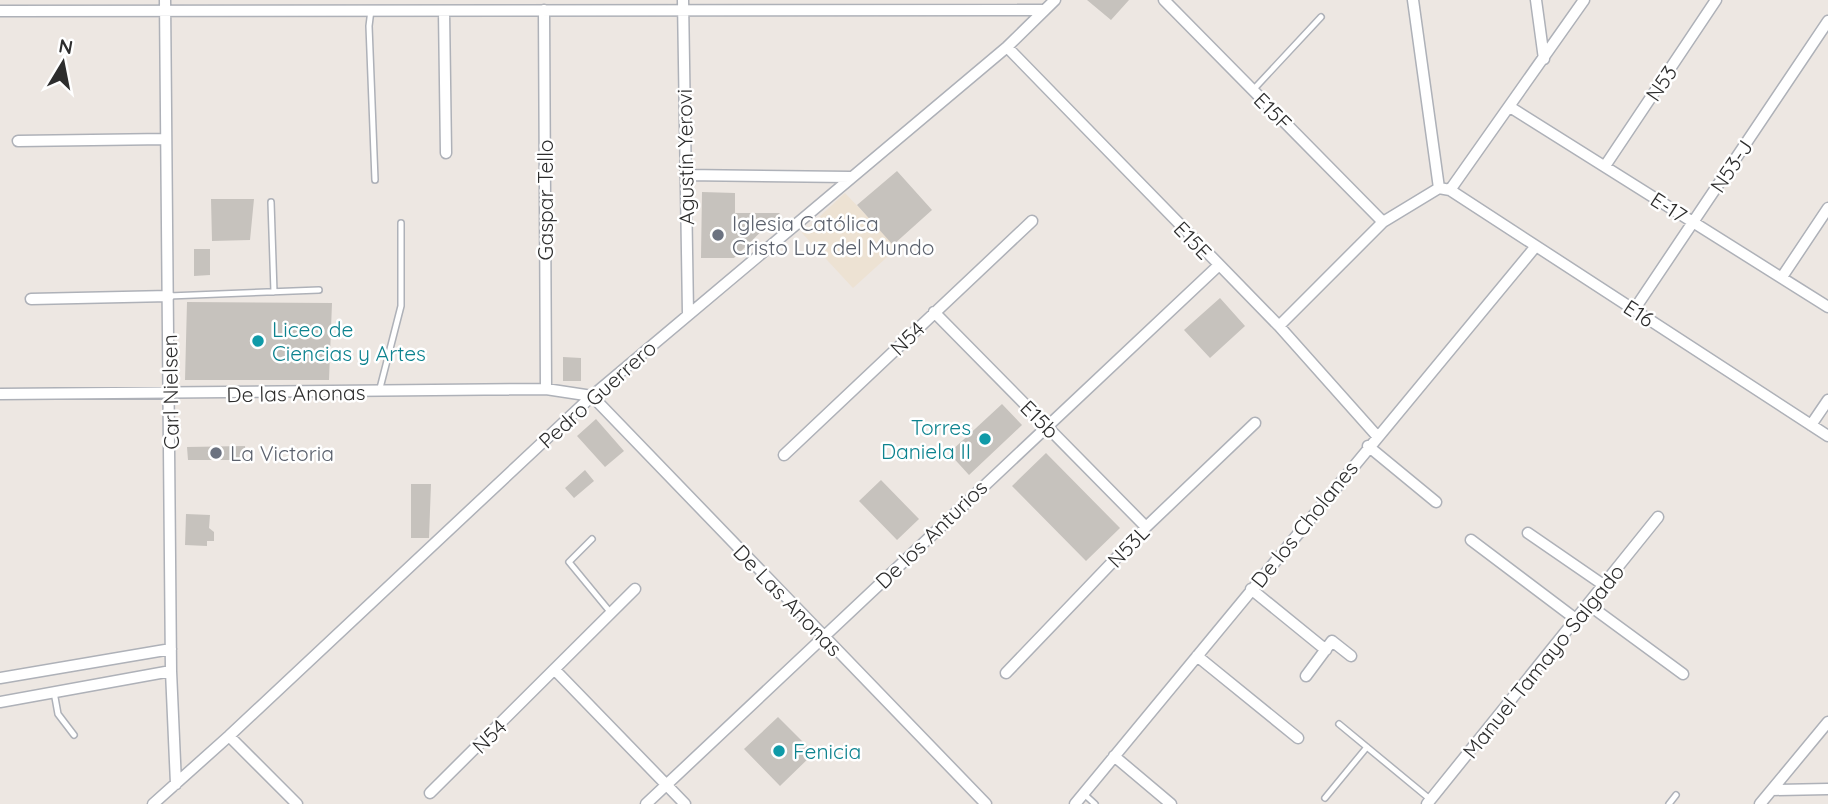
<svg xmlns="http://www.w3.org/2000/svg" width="1828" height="804" font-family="Quicksand,sans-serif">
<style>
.education{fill:#ede2d3}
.building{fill:#c6c2bd}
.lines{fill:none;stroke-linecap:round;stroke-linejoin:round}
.lane-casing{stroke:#aeb1b8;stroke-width:8}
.street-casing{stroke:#aeb1b8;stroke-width:13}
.lane{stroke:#fff;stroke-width:5}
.street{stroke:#fff;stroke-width:10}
.worship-dot{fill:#6b7280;stroke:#fff;stroke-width:2.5}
.culture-dot{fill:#0f9aa8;stroke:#fff;stroke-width:2.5}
.labels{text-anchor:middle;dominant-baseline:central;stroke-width:5;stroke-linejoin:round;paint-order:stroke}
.street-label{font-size:21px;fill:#2d2d2d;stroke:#fff}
.worship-label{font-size:21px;fill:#5b616d;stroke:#fff;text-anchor:start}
.culture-label{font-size:21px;fill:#0d838f;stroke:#fff;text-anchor:start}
</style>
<rect width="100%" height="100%" fill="#ede7e2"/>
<path class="education" d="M 845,193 L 897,248 L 853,288 L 802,233 Z"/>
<path class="building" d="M 1087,0 L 1129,0 L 1111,20 Z
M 897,171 L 932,210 L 893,245 L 857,205 Z
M 702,192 L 735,193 L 735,213 L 780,213 L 734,258 L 701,258 Z
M 211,199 L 254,199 L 250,240 L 212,241 Z
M 194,249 L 210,249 L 210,275 L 194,276 Z
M 1220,298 L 1245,326 L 1210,358 L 1184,330 Z
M 187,302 L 332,303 L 329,380 L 185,380 Z
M 563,357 L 581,358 L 581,381 L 563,381 Z
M 1002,404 L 1022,425 L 969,475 L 949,453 Z
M 596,419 L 624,451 L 605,467 L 577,436 Z
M 245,446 L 246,460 L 188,460 L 187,447 Z
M 1046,453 L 1120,528 L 1086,561 L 1012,486 Z
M 585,470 L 594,481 L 574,498 L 565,488 Z
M 881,480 L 919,519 L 897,540 L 859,501 Z
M 411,484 L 431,484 L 429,538 L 411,538 Z
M 186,514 L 210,515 L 209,528 L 214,532 L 214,541 L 207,541 L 207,546 L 185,545 Z
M 778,717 L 814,753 L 780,786 L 744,749 Z"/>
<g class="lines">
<g class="lane-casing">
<path id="lane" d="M 371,10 L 369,26 L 375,180
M 1253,90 L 1321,17
M 271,202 L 274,292
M 169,296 L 319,290
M 379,392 L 401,306 L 401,223
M 592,539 L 569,562 L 611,613
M 54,692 L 58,714 L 74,735
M 1339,724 L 1431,800
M 1084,794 L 1095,804
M 1325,798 L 1367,747
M 1669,804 L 1676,795"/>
</g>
<g class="street-casing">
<path id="street" d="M 165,0 L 171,671 L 176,784
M 683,0 L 688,314
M 1164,0 L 1383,222
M 1413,0 L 1439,188
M 1536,0 L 1544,59
M 544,10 L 546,389
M 0,11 L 1042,10
M 444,11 L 446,153
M 1007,47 L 1279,326 L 1377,436
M 1510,107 L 1828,307
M 18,141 L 166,139
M 1605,166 L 1716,0
M 685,175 L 850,177
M 1439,188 L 1450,190 L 1828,436
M 1450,190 L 1584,0
M 1782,277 L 1828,208
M 31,299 L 169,296
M 1634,310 L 1828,21
M 934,312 L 1146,527
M 1279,326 L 1383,222 L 1439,188
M 0,394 L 546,389 L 592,396
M 592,396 L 986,804
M 1811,425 L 1828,400
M 1368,446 L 1436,502
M 784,455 L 1032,221
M 1528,533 L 1605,586
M 1471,540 L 1577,620
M 1251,589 L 1326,650
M 1589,605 L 1683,674
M 1197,656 L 1298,738
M 555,670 L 685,804
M 1006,673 L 1146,527 L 1255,423
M 1306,676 L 1332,641 L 1351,656
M 0,678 L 171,649
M 0,702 L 171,671
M 229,736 L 297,804
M 1114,756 L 1171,804
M 1772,790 L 1828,789
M 430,793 L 635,589
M 153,804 L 229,736 L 592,396 L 1007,47 L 1055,0
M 646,804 L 1218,266
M 1075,804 L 1536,246
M 1427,804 L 1658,517
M 1760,804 L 1828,722"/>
</g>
<use href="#lane" class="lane"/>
<use href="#street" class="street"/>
</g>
<g class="worship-dot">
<circle cx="718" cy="235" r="7"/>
<circle cx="216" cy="453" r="7"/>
</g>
<g class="culture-dot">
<circle cx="258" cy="341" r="7"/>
<circle cx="985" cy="439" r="7"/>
<circle cx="779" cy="751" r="7"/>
</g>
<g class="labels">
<g class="street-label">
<text transform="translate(1661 83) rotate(-56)">N53</text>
<text transform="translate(1273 111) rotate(45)">E15F</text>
<text transform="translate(685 157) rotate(-91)">Agustín Yerovi</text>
<text transform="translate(1731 166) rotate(-56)">N53-J</text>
<text transform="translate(545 200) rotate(-90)">Gaspar Tello</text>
<text transform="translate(1669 207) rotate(33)">E-17</text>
<text transform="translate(1193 240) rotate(46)">E15E</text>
<text transform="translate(1639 313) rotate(33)">E16</text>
<text transform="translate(907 338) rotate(-44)">N54</text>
<text transform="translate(170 392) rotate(-91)">Carl Nielsen</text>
<text transform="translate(296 393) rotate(-1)">De las Anonas</text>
<text transform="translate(597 394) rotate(-42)">Pedro Guerrero</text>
<text transform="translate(1040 419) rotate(45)">E15b</text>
<text transform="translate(1304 524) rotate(-51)">De los Cholanes</text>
<text transform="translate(931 534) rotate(-44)">De los Anturios</text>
<text transform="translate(1128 546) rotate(-46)">N53L</text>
<text transform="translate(788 600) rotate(46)">De Las Anonas</text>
<text transform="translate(1543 661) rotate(-51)">Manuel Tamayo Salgado</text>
<text transform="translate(489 736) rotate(-44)">N54</text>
</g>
<g class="worship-label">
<text x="732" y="223">Iglesia Católica<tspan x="732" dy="24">Cristo Luz del Mundo</tspan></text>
<text x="230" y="453">La Victoria</text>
</g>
<g class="culture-label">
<text x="272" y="329">Liceo de<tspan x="272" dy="24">Ciencias y Artes</tspan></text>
<text x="971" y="427" text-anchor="end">Torres<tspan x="971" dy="24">Daniela II</tspan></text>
<text x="793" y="751">Fenicia</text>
</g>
</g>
<g transform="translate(63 63) rotate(10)" stroke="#ffffff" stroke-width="5" paint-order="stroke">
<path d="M0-5L12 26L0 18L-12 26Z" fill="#2d2d2d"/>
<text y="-10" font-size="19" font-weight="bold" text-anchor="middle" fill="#2d2d2d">N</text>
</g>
</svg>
